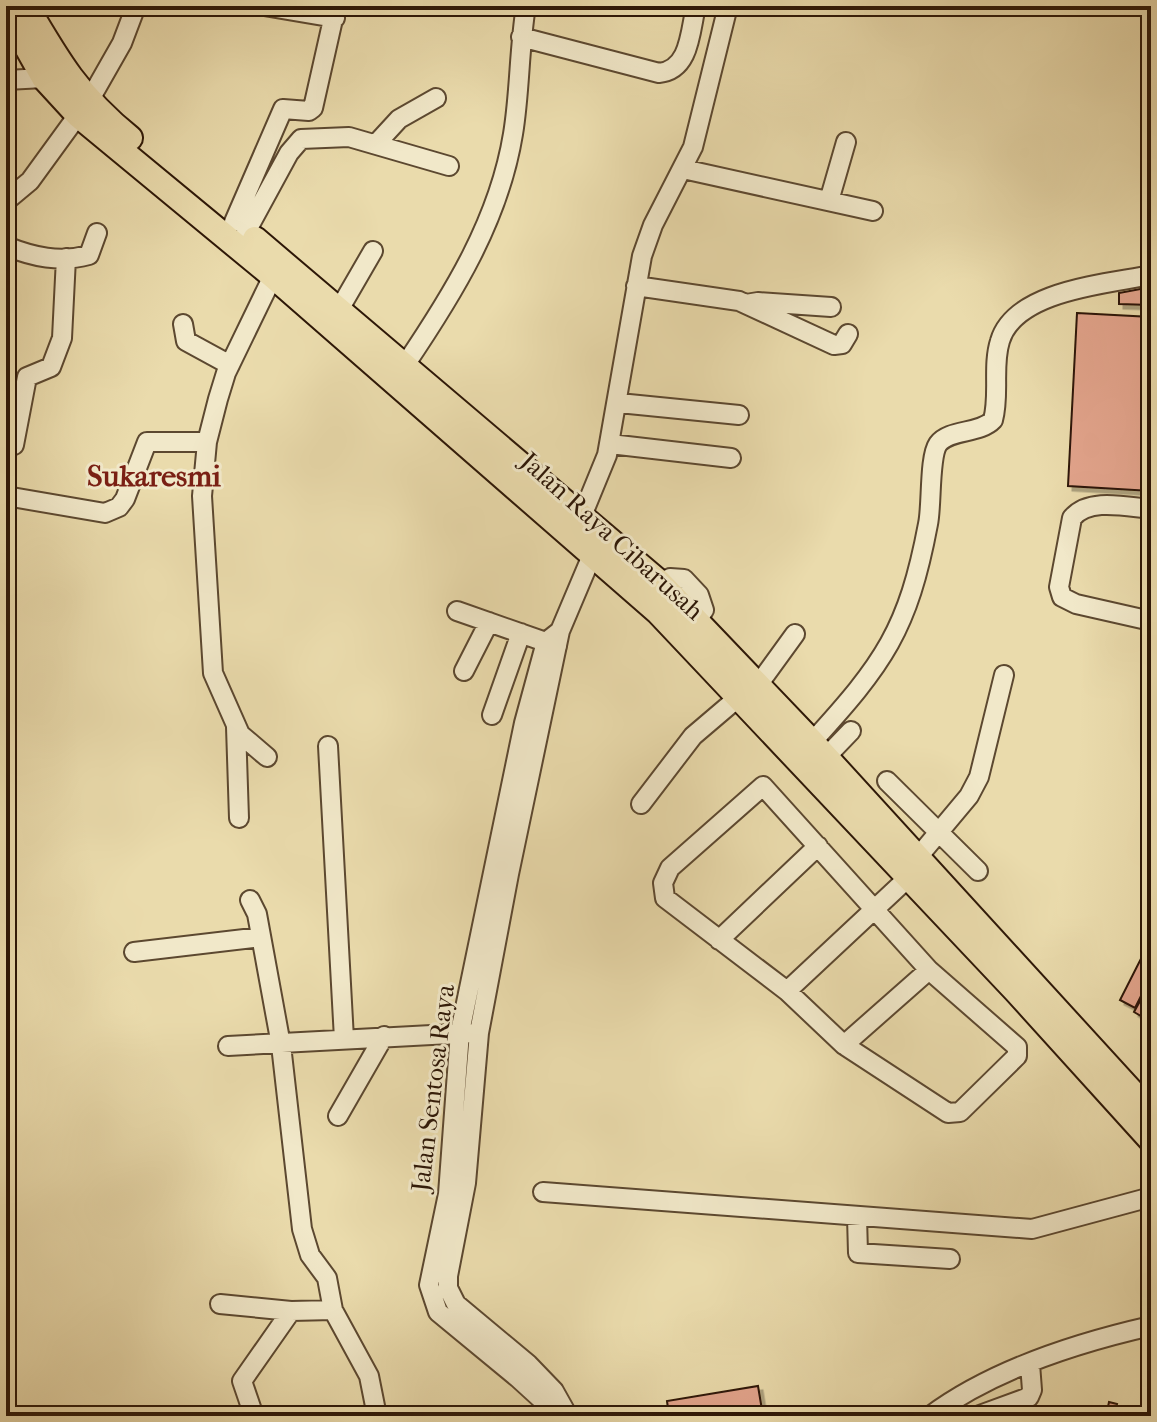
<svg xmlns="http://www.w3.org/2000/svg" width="1157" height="1422" font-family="'IM FELL French Canon',serif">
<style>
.building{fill:#e2a48c;stroke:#2d1707;stroke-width:2;filter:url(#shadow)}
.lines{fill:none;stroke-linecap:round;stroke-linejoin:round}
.minor-casing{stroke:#5c4830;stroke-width:22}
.major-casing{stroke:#2d1707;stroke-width:28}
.minor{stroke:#f1e8c9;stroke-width:18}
.major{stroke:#eadbac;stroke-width:24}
.labels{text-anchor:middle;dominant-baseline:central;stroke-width:6;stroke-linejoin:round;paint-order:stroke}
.street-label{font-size:26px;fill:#2d1707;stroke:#f1e8c9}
.quarter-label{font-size:30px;font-weight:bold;fill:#7a1f14;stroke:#f1e8c9}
</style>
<defs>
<filter id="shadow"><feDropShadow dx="4.5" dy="4.5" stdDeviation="0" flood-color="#0004"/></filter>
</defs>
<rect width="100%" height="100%" fill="#eadbac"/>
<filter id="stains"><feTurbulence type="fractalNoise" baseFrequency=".0025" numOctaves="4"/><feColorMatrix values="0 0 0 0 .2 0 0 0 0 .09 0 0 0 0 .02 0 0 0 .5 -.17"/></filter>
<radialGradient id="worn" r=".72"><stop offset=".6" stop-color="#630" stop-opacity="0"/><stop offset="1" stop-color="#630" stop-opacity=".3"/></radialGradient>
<path class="building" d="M 1151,287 L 1151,305 L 1119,304 L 1119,293 Z
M 1077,313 L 1151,317 L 1151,491 L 1068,486 Z
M 1151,939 L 1151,976 L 1135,1008 L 1120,1000 Z
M 1151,981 L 1151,1009 L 1146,1019 L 1134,1012 Z
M 758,1386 L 763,1416 L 669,1416 L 667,1401 Z
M 1109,1402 L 1117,1404 L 1114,1416 L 1106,1416 Z
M 1088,1410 L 1104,1413 L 1103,1416 L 1087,1416 Z"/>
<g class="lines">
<g class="minor-casing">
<path id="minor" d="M 264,6 L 335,18
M 521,37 L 659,73 C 690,70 690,32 696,6
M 6,80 L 44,78
M 89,101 L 122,43 L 136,6
M 376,144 L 399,119 L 436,98
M 683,169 L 873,211
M 6,201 L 30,181 L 78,115
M 829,201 L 846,142
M 234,222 L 283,109 L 309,111 L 313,108 L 336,6
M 246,232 L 289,153 L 301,139 L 349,137 L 449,166
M 6,246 C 33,257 60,263 89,255 L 97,233
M 636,286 L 739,301 L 834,345 L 842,344 L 848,334
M 746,304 L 758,302 L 831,307
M 340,308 L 373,251
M 183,324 L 186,341 L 230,365
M 405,365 C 453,294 499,220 513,134 C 520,92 519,48 526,6
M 619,403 L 739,415
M 610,444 L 731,458
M 14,445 L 27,377 L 51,367 L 62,338 L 66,258
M 6,496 L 105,513 L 119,507 L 125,499 L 147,442 L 207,442
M 1151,509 C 1127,507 1089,497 1072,518 L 1059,587 L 1062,597 L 1076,604 L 1151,621
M 582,516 L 607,455 L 642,256 L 653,225 L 693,147 L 728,6
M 660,583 L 670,578 L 684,579 L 699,595 L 704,610 L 696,621
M 457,611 L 557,646
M 464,671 L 489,622
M 758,685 L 795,634
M 492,715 L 521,633
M 236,727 L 239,818
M 812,742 C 884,663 908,630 928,524 C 932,506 929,457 938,444 C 949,429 980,434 993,420 C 1000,395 992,366 1000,341 C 1015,290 1108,284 1151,275
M 328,746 L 344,1039
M 267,757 L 240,734 L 213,673 L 202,496 L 207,442 L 218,399 L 226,373 L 273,276
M 826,757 L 851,731
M 887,781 L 978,871
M 763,786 L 929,970 L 1017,1047 L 1017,1056 L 960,1112 L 948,1113 L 844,1045 L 787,991 L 665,898 L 663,883 L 670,868 Z
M 641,804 L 693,736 L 740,696
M 918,857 L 969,796 L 979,777 L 1004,675
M 250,900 L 257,914 L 281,1045 L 302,1229 L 310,1255 L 327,1278 L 333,1310 L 369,1376 L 377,1416
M 719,940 L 818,846
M 134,952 L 261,937
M 787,991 L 909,877
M 844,1045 L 929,970
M 228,1046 L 469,1033
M 338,1116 L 384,1036
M 543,1192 L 1032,1229 L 1151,1197
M 857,1217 L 858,1253 L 950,1259
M 220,1304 L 291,1311 L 333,1310
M 254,1416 L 242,1381 L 291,1311
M 551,1416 L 541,1399 L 518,1378 L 438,1312 L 429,1285 L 448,1194 L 460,1032 L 524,723 L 546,642 L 560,631
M 568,1416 L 554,1391 L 528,1364 L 456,1304 L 448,1288 L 448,1276 L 466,1183 L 479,1033 L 509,874 L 560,631 L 593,553
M 930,1416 C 992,1370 1076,1343 1151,1326
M 977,1416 L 1029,1397 L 1032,1390 L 1030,1364"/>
</g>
<g class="major-casing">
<path id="major" d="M 26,6 C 58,61 79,97 130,138
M 6,10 L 44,78 L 78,115 L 273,276 L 658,612 L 1016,991 L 1151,1140
M 255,239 L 660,583 L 812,742 L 1151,1113"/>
</g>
<use href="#minor" class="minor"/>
<use href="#major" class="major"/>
</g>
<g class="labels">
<g class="street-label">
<text transform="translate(612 536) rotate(42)">Jalan Raya Cibarusah</text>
<text transform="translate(433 1088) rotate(-83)">Jalan Sentosa Raya</text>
</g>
<g class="quarter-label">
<text x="154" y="476">Sukaresmi</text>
</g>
</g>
<rect width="1157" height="1422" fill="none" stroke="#eadbac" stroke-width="32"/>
<rect x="8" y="8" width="1141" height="1406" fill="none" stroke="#2d1707" stroke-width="4"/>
<rect x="16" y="16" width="1125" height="1390" fill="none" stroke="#2d1707" stroke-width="2"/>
<rect width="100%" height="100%" filter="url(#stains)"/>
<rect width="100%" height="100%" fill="url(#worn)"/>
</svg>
